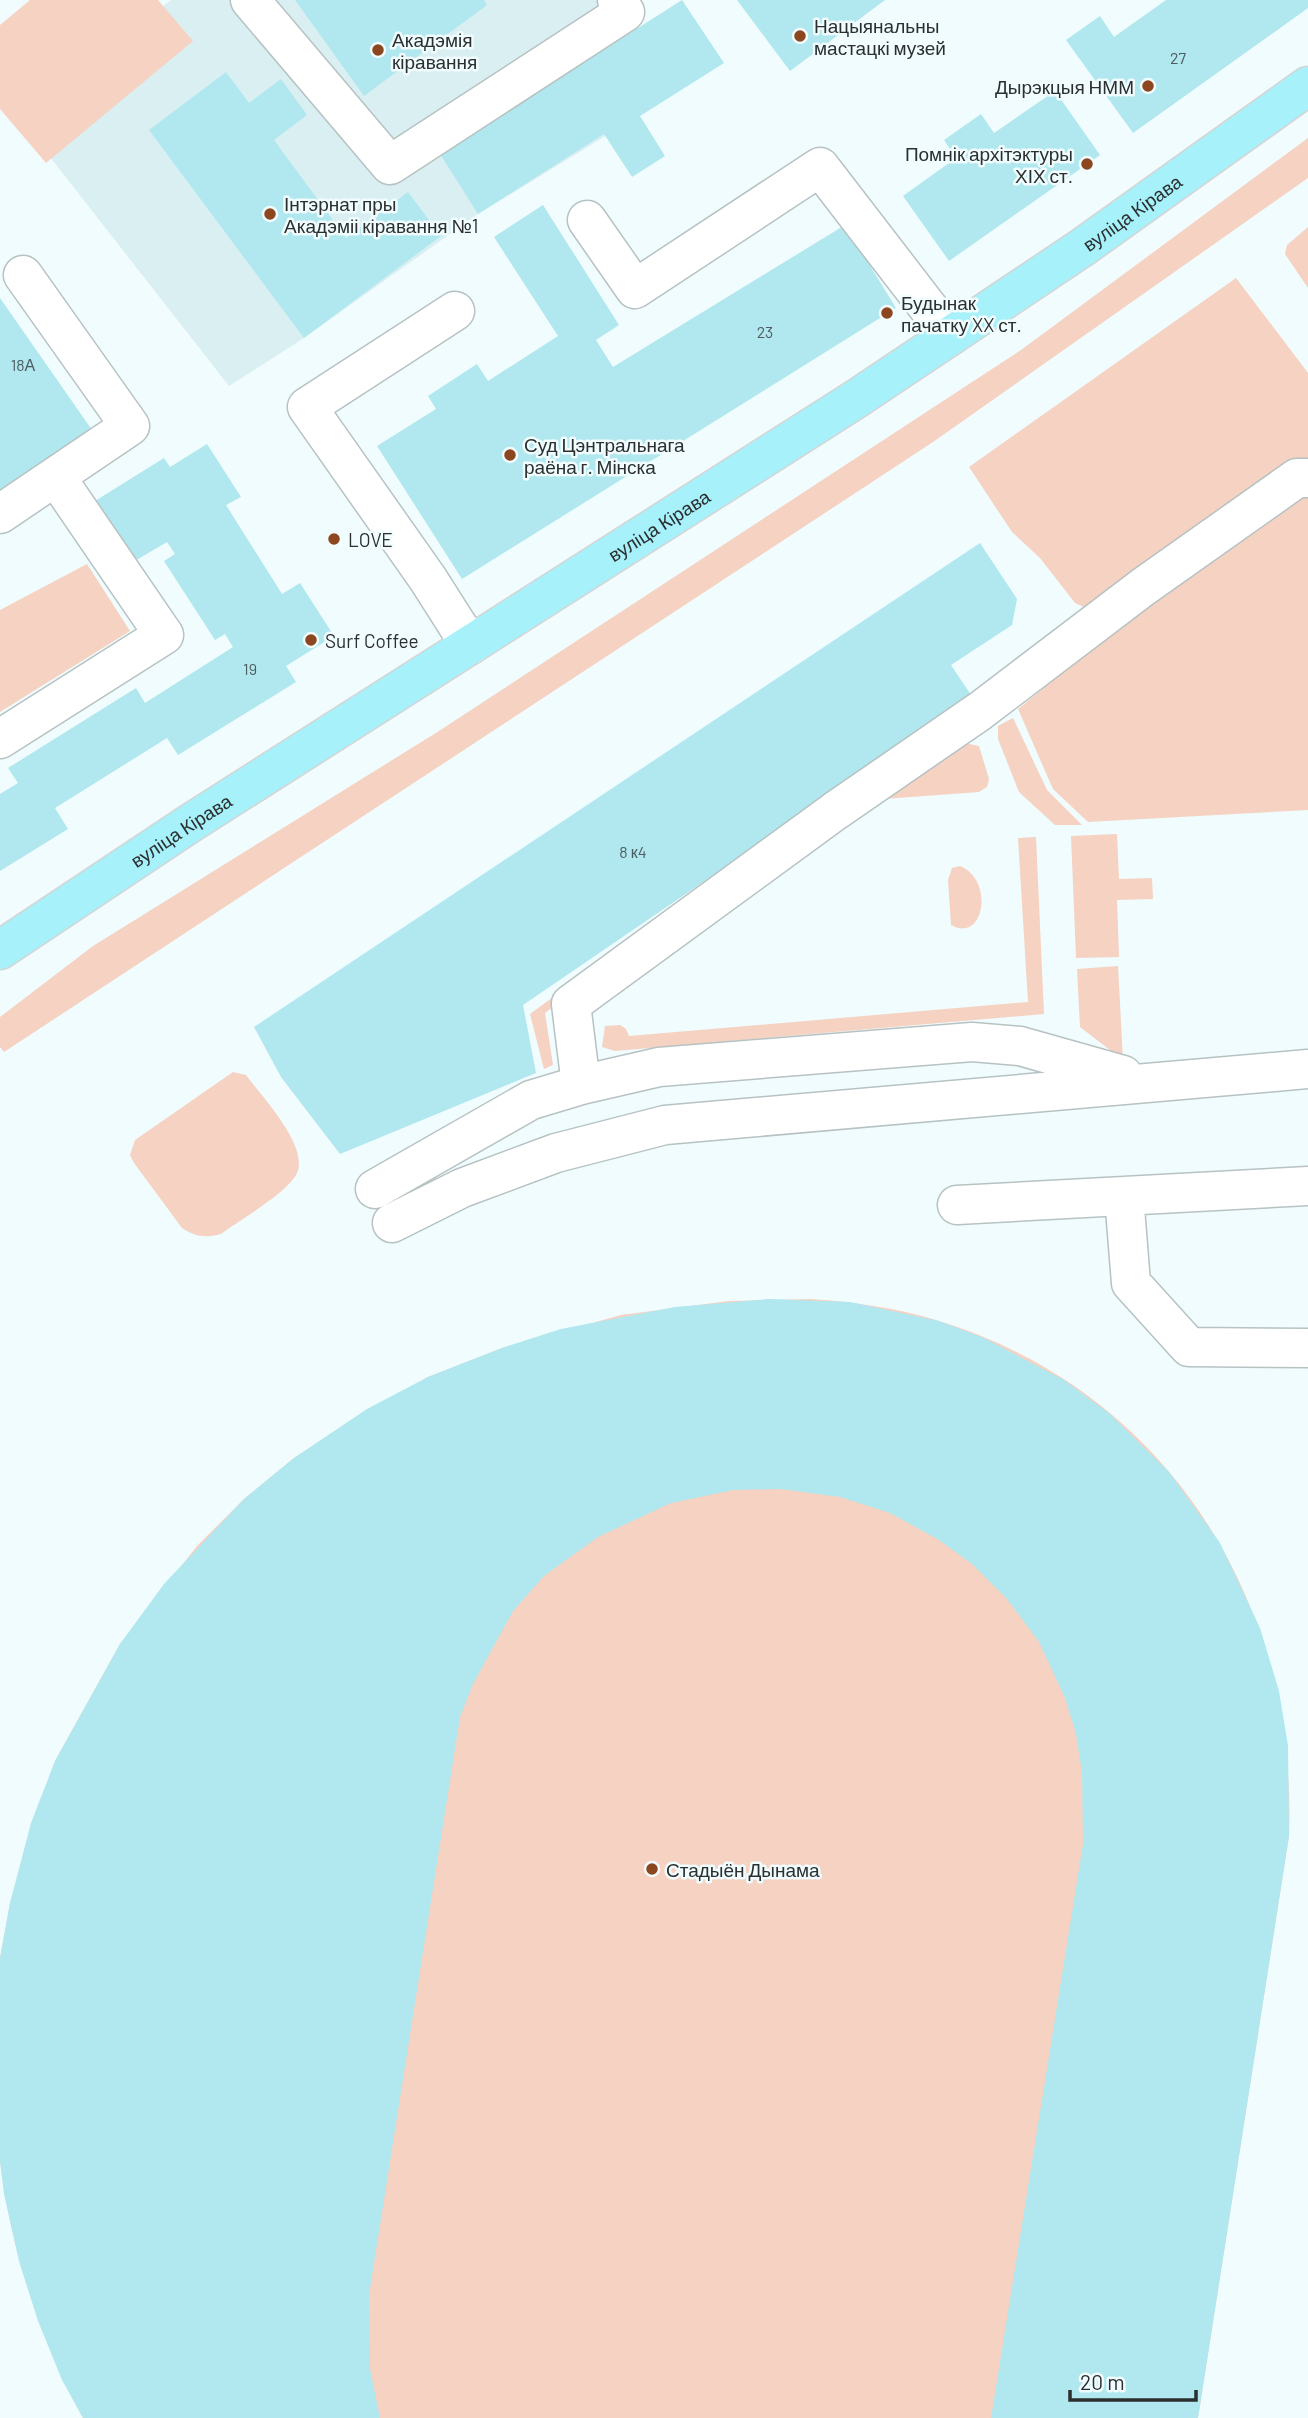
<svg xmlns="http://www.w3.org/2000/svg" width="1308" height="2418" font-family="Barlow,sans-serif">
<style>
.built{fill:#daeff2}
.green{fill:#f5d2c2}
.building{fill:#b1e7ee}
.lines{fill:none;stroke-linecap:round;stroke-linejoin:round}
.minor-casing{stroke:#b7c2c3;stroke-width:41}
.major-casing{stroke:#d5d5d6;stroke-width:41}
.minor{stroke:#fff;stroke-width:38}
.major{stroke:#a7f1fa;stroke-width:38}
.poi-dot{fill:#8c4620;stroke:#f0fcfd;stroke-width:2.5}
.labels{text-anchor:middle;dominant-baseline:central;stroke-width:5;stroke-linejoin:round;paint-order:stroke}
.number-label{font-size:16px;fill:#4c5d60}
.poi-label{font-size:19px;fill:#2b2f30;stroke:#f0fcfd;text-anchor:start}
.street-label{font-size:19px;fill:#2b2f30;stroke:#f0fcfd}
</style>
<rect width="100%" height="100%" fill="#f0fcfd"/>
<path class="built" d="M 171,0 L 617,0 L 679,91 L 478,214 L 304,338 L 229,386 L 18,116 Z"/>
<path class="green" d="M 30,0 L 158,0 L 193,41 L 46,163 L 0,109 L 0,25 Z
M 1308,138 L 1308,178 L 933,442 L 4,1052 L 0,1047 L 0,1017 L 93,946 L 439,731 L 1021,350 Z
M 1308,227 L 1308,288 L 1285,254 L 1287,245 Z
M 1236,278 L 1308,373 L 1308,474 L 1088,609 L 1075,603 L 1040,558 L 1012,532 L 969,467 Z
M 1308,497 L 1308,810 L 1088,822 L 1053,789 L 1018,709 L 1152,599 L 1287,503 Z
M 87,564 L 130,631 L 0,712 L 0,610 Z
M 1013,718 L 1047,790 L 1082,825 L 1055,825 L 1019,792 L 998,739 L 998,726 Z
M 965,743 L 979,746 L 989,779 L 987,787 L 979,792 L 884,799 Z
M 1117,834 L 1119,879 L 1152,878 L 1153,899 L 1117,900 L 1119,957 L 1076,958 L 1071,836 Z
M 1036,837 L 1044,1014 L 615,1051 L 602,1047 L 605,1026 L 620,1025 L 626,1029 L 629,1036 L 1028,1002 L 1018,838 Z
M 960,866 C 995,880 984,944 951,925 L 948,880 L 952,868 Z
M 609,956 L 611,965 L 545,1013 L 553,1065 L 544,1069 L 530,1014 Z
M 1118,966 L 1123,1060 L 1080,1027 L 1077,969 Z
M 233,1072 L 246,1075 C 262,1097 309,1146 297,1173 C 288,1193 239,1220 221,1234 C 205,1238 196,1237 182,1228 L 134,1163 L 130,1155 L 135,1140 Z
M 811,1299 C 854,1302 896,1308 936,1320 C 1167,1390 1298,1601 1289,1836 L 1198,2418 L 83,2418 C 40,2338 11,2251 0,2161 L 0,1958 L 10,1903 L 55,1761 L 120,1644 L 197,1546 L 244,1499 L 294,1458 L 428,1377 L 502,1348 L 621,1315 L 729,1301 Z"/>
<path class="building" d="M 295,0 L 484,0 L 487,5 L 364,96 Z
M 682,0 L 724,63 L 640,116 L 665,156 L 632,177 L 604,134 L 478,214 L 440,154 Z
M 737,0 L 885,0 L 790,71 Z
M 1166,0 L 1308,0 L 1308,8 L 1133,133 L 1066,40 L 1100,16 L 1114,37 Z
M 226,72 L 249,103 L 281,79 L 307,115 L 274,140 L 346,238 L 408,192 L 441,236 L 304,338 L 149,130 Z
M 1055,91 L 1100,155 L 949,261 L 903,196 L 956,158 L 944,140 L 981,114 L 994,133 Z
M 543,205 L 619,325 L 596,340 L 613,367 L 845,225 L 896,308 L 462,579 L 377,446 L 436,409 L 428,396 L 477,364 L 488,381 L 558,336 L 494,237 Z
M 0,298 L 92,430 L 0,494 Z
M 207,444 L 241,497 L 226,505 L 282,594 L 300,583 L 334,636 L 286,666 L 296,682 L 178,755 L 167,738 L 55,808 L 68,829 L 0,871 L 0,794 L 18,783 L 8,768 L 136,688 L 145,703 L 233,647 L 225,634 L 215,640 L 164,561 L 175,554 L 167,542 L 133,562 L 95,501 L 164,458 L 170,467 Z
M 980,543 L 1017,599 L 1012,625 L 951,665 L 973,698 L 523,1005 L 536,1073 L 340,1154 L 281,1077 L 254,1027 Z
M 769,1299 L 850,1302 L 939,1321 L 984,1338 L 1064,1380 L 1110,1414 L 1169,1472 L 1220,1543 L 1260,1628 L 1279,1691 L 1288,1746 L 1289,1836 L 1198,2418 L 991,2418 L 1083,1844 L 1082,1773 L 1076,1734 L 1065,1698 L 1039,1642 L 1007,1599 L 972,1564 L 939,1540 L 890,1513 L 840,1497 L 781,1489 L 733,1490 L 671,1503 L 598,1537 L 544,1576 L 513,1611 L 473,1684 L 460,1717 L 369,2295 L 370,2369 L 380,2418 L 83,2418 L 62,2380 L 38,2321 L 19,2261 L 4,2194 L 0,2161 L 0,1958 L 10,1903 L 31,1823 L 55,1761 L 120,1644 L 164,1584 L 244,1499 L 294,1458 L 367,1409 L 428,1377 L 502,1348 L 561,1329 L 675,1307 Z"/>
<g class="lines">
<g class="minor-casing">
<path id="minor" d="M 250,0 L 390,165 L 625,12 L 617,0
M 587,220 L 635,289 L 820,167 L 950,336
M 455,311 L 307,407 L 428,579 L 470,645
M 0,514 L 130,426 L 23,275
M 0,739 L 164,635 L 56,477
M 581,1085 L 571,1004 L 835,811 L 980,711 L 1143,587 L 1297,478 L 1308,478
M 375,1189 L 531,1100 L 581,1085 L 659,1067 L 972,1042 L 1020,1046 L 1123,1075
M 1124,1196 L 1131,1283 L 1189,1347 L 1308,1348
M 957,1205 L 1308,1186
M 392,1223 L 462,1188 L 556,1153 L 665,1125 L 1308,1069"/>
</g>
<g class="major-casing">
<g id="major">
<path id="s1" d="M 0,950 L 189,824 L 856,399 L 1083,247 L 1308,86"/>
</g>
</g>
<use href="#minor" class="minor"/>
<use href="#major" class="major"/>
</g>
<g class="poi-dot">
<circle cx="800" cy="36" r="7"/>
<circle cx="378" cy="50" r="7"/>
<circle cx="1148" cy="86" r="7"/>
<circle cx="1087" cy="164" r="7"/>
<circle cx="270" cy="214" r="7"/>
<circle cx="887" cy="313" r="7"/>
<circle cx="510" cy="455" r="7"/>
<circle cx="334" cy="539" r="7"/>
<circle cx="311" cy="640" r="7"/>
<circle cx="652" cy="1869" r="7"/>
</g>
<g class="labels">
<g class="number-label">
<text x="1178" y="57">27</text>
<text x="765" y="331">23</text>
<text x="23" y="364">18А</text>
<text x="250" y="668">19</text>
<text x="633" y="851">8 к4</text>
</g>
<g class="poi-label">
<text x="814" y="25">Нацыянальны<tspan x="814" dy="22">мастацкі музей</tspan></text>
<text x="392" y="39">Акадэмія<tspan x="392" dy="22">кіравання</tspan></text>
<text x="1134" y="86" text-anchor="end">Дырэкцыя НММ</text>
<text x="1073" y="153" text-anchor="end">Помнік архітэктуры<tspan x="1073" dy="22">ХІХ ст.</tspan></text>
<text x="284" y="203">Інтэрнат пры<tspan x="284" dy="22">Акадэміі кіравання №1</tspan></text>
<text x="901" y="302">Будынак<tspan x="901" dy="22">пачатку XX ст.</tspan></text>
<text x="524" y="444">Суд Цэнтральнага<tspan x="524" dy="22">раёна г. Мінска</tspan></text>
<text x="348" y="539">LOVE</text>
<text x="325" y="640">Surf Coffee</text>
<text x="666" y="1869">Стадыён Дынама</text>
</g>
<g class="street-label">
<text stroke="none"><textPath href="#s1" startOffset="1351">вуліца Кірава</textPath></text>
<text stroke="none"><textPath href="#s1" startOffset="784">вуліца Кірава</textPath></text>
<text stroke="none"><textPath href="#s1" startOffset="217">вуліца Кірава</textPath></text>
</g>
</g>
<path d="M1070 2390v10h126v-10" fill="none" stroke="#2b2f30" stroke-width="3.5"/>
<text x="1080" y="2390" font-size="21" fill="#2b2f30" stroke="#f0fcfd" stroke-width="5" paint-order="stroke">20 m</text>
</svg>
